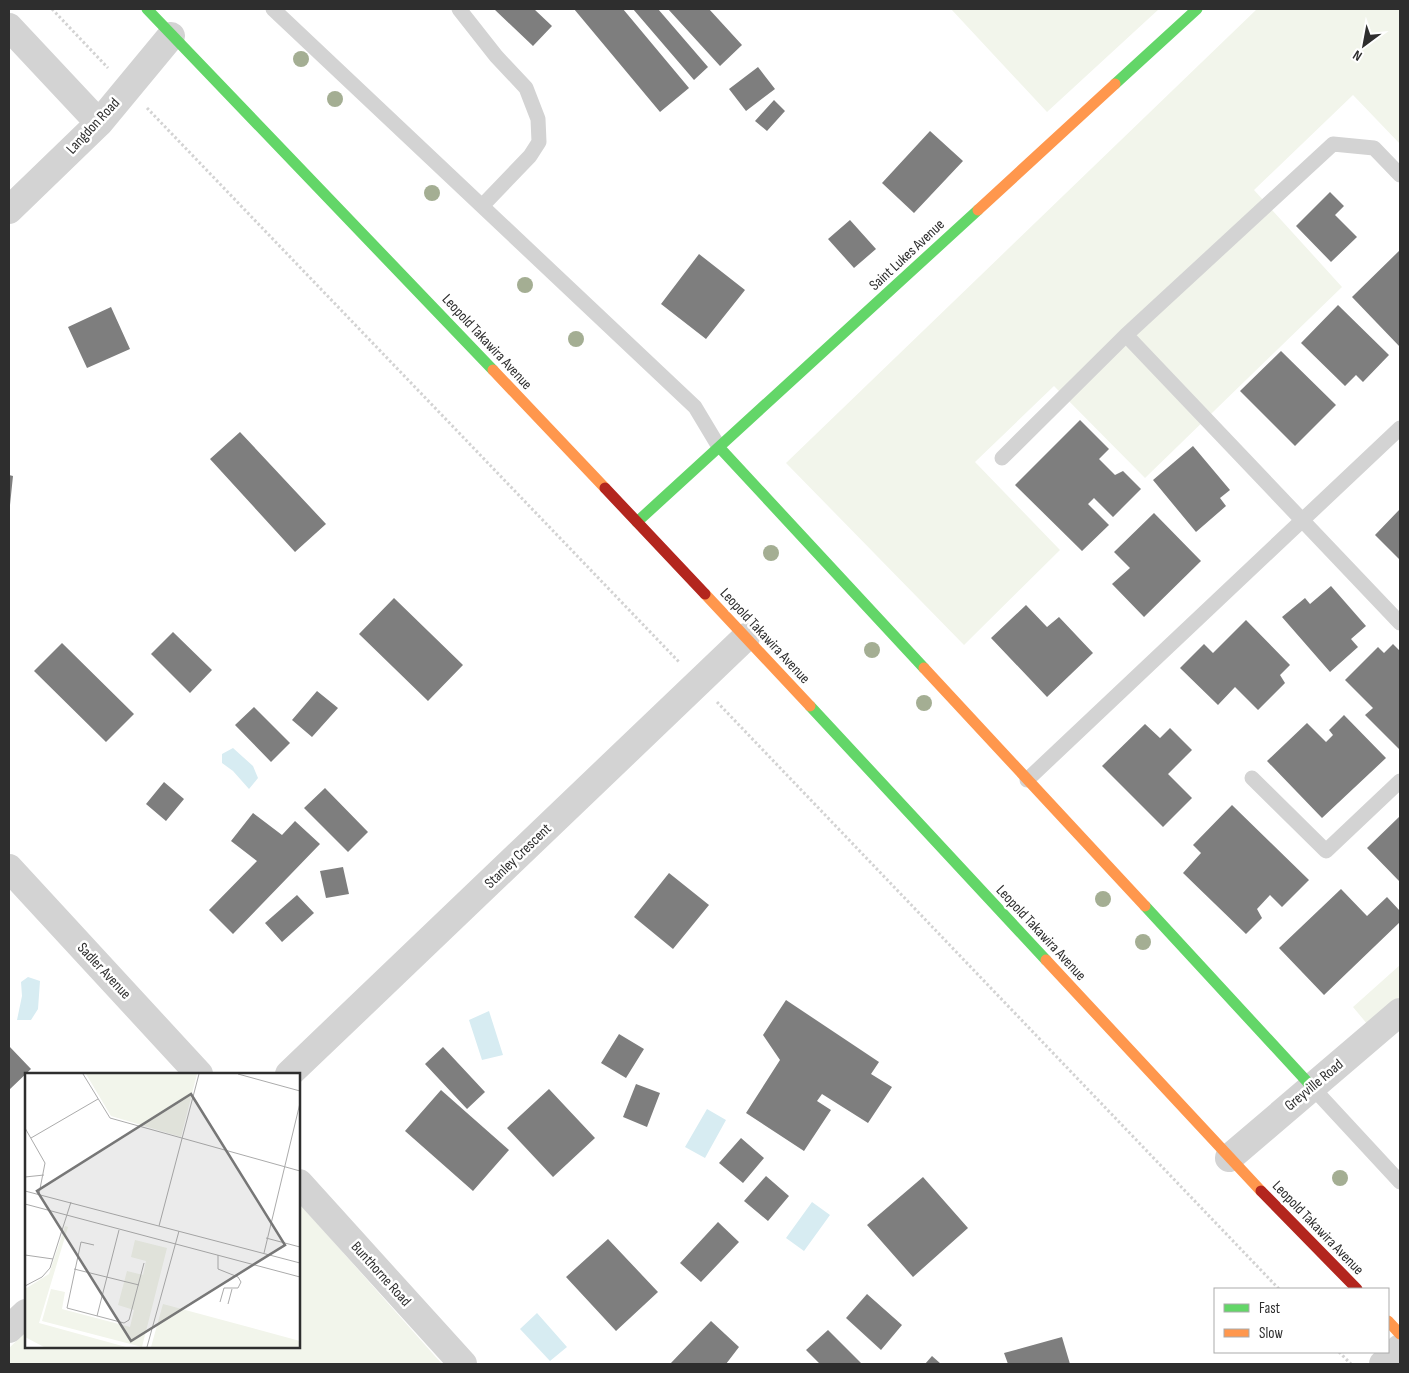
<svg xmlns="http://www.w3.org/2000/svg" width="1409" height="1373" font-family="'Sofia Sans Condensed',sans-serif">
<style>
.green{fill:#f2f5eb}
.water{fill:#d7ecf2}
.building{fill:#7e7e7e}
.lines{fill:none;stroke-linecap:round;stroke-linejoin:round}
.path{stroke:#d3d3d3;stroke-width:3;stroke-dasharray:2.5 2.5;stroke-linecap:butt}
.lane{stroke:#d3d3d3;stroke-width:15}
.street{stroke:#d3d3d3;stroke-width:28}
.fast{stroke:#63d668;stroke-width:11}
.slow{stroke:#ff974d;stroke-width:11}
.jam{stroke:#b3261e;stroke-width:11}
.tree{fill:#a4ae93}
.labels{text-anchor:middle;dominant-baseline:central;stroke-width:5;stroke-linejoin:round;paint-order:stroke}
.street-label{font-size:15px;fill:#2e2e2e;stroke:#fff}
.inset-road{fill:none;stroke:#ababab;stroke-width:1}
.view{fill:#777;fill-opacity:0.15;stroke:#777;stroke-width:2.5}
.inset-edge{fill:none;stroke:#2e2e2e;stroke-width:2.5}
</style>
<rect width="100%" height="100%" fill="#fff"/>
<path class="green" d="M 951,9 L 1159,9 L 1047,112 Z
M 1257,9 L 1400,9 L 1400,144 L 1353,95 L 1254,190 L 1342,287 L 1145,478 L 1054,386 L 975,462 L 1060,550 L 964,645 L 786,463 Z
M 1400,965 L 1400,997 L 1368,1025 L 1353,1007 Z
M 299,1203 L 442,1364 L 9,1364 L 9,1348 L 26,1332 L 26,1347 L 299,1347 Z"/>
<path class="water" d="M 233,748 L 253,766 L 258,778 L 249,789 L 233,771 L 222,763 L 222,754 Z
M 28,977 L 40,981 L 38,1009 L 31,1020 L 17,1020 L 22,996 L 21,982 Z
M 489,1011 L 503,1055 L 482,1060 L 469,1020 Z
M 707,1109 L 726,1120 L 705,1158 L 685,1147 Z
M 812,1202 L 830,1215 L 804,1251 L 786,1238 Z
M 537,1313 L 567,1347 L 550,1361 L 520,1329 Z"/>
<path class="building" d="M 494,9 L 534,9 L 552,26 L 533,46 Z
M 574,9 L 623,9 L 689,88 L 660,112 Z
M 633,9 L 658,9 L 708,67 L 694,80 Z
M 668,9 L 709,9 L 742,45 L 720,66 Z
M 758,67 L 775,89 L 746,111 L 729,89 Z
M 774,100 L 785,111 L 767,131 L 755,121 Z
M 930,131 L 963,161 L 914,213 L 882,183 Z
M 1330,192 L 1344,206 L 1335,215 L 1357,237 L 1331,262 L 1296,226 Z
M 850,220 L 876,249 L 854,268 L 828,239 Z
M 1400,250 L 1400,347 L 1352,297 Z
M 699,254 L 745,290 L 706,339 L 661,304 Z
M 1338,305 L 1389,355 L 1363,382 L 1356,375 L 1345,386 L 1301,343 Z
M 111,307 L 130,349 L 87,368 L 68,327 Z
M 1281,351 L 1336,405 L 1295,446 L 1240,391 Z
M 1080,420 L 1109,449 L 1099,459 L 1115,475 L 1123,471 L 1141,489 L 1113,517 L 1094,498 L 1088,504 L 1109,525 L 1082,551 L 1015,485 Z
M 240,432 L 326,524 L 295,552 L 210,459 Z
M 1193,446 L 1230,490 L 1220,498 L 1226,506 L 1196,532 L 1153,480 Z
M 9,475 L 13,476 L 10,505 L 9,505 Z
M 1400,509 L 1400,560 L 1375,535 Z
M 1154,513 L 1201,561 L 1144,617 L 1112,584 L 1130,568 L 1114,552 Z
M 1331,586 L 1366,626 L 1351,639 L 1358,647 L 1330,672 L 1282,617 L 1305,598 L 1310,604 Z
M 394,598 L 463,665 L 428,701 L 359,634 Z
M 1026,605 L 1047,627 L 1059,617 L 1093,653 L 1047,697 L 991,638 Z
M 1246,620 L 1290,665 L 1280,675 L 1285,683 L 1258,710 L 1235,687 L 1218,705 L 1180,668 L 1204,644 L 1213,653 Z
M 173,632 L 212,670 L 190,693 L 151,654 Z
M 62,643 L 134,714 L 106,742 L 34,671 Z
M 1393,644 L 1400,651 L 1400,750 L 1365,715 L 1373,708 L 1345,680 L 1378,647 L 1384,653 Z
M 317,691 L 338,708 L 312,737 L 292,720 Z
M 254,707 L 290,743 L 271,762 L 235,725 Z
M 1344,715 L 1386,758 L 1322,818 L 1267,761 L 1307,723 L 1326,742 L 1333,735 L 1329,730 Z
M 1145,724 L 1160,738 L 1170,728 L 1192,750 L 1168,774 L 1192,798 L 1163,827 L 1102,766 Z
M 164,782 L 184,799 L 166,821 L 146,804 Z
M 325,788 L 368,832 L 348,852 L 304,808 Z
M 1232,805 L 1309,880 L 1282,907 L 1270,895 L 1257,909 L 1262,918 L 1246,934 L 1183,873 L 1201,853 L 1193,845 Z
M 253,813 L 282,835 L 295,821 L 320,844 L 233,934 L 209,910 L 257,861 L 231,841 Z
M 1400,816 L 1400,882 L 1367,848 Z
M 343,867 L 349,894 L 326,898 L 320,871 Z
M 669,873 L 709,905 L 673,949 L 634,917 Z
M 1341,889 L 1367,916 L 1387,897 L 1400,911 L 1400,922 L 1324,995 L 1279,948 Z
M 297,895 L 314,913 L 282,942 L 265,923 Z
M 786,1000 L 879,1062 L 871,1074 L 892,1087 L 868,1123 L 822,1094 L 817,1101 L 831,1110 L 804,1151 L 746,1113 L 780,1060 L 763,1035 Z
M 619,1034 L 644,1049 L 626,1078 L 601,1063 Z
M 9,1046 L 31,1069 L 9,1090 Z
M 443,1047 L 485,1092 L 467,1109 L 425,1064 Z
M 636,1084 L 660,1093 L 647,1127 L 623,1117 Z
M 549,1089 L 595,1138 L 553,1177 L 507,1128 Z
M 441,1090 L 509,1150 L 473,1191 L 405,1131 Z
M 741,1138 L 764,1158 L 743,1183 L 719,1163 Z
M 766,1176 L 789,1196 L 768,1221 L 744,1201 Z
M 923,1177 L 968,1228 L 913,1277 L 867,1225 Z
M 718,1222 L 739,1242 L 701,1282 L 680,1263 Z
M 608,1239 L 658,1292 L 616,1331 L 566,1277 Z
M 867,1294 L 902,1325 L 881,1350 L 846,1318 Z
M 711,1321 L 739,1347 L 726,1364 L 670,1364 Z
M 828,1330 L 862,1364 L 820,1364 L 806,1350 Z
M 1062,1337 L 1070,1364 L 1008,1364 L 1004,1353 Z
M 932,1356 L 941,1364 L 925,1364 Z"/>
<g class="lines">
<path class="path" d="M 52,9 L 108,68
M 147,108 L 680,663
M 717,702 L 1279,1289
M 1339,1352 L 1351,1364"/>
<path class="lane" d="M 273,9 L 695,407 L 719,447
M 459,9 L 496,56 L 526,88 L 538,119 L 539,142 L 530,156 L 482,206
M 1126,335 L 1400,623
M 1002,458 L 1126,335 L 1333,144 L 1374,148 L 1400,175
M 1252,778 L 1326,851 L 1400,781
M 1027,780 L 1400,428
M 1312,1087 L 1400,1182"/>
<path class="street" d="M 9,27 L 99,123
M 9,210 L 99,123 L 171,36
M 9,868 L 199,1074
M 289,1074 L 746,637
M 1229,1158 L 1400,1012
M 299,1183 L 463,1364
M 9,1329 L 26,1313
M 1383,1364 L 1400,1348"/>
<path class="fast" d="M 147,9 L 493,370
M 1115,84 L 1197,9
M 719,447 L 924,668
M 637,522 L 978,210
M 810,706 L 1046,960
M 1145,906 L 1312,1087"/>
<path class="slow" d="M 978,210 L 1115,84
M 493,370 L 605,488
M 705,594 L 810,706
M 924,668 L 1145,906
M 1046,960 L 1261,1191
M 1388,1321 L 1400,1334"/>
<path class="jam" d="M 605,488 L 705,594
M 1261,1191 L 1357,1289"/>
</g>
<g class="tree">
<circle cx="301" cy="59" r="8"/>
<circle cx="335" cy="99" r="8"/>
<circle cx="432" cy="193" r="8"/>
<circle cx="525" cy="285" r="8"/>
<circle cx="576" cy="339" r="8"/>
<circle cx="771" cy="553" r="8"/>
<circle cx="872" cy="650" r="8"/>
<circle cx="924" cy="703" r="8"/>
<circle cx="1103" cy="899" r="8"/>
<circle cx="1143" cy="942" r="8"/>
<circle cx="1340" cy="1178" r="8"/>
</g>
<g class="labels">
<g class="street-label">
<text transform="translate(93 126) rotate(-47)">Langdon Road</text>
<text transform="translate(907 255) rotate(-43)">Saint Lukes Avenue</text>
<text transform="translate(487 342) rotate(47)">Leopold Takawira Avenue</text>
<text transform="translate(765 636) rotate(47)">Leopold Takawira Avenue</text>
<text transform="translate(518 856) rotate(-44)">Stanley Crescent</text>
<text transform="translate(1041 933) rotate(47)">Leopold Takawira Avenue</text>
<text transform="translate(104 971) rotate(47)">Sadler Avenue</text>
<text transform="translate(1314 1085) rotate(-40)">Greyville Road</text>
<text transform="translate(1318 1228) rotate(46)">Leopold Takawira Avenue</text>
<text transform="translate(381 1274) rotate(48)">Bunthorne Road</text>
</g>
</g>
<g transform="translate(25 1073)">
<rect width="275" height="275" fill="#fff"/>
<path d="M 61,1 L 172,1 L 156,64 L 86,43 ZM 40,153 L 43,154 L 14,250 L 101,274 L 19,274 L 0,264 L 0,216 L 24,201 ZM 110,167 L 142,175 L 117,274 L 17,248 L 26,216 L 40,219 L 37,236 L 105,254 L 109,237 L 93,232 L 102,198 L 118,202 L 121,188 L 106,184 ZM 138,231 L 275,268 L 275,274 L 126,274 Z" fill="#f2f5eb"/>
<path class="inset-road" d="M 58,1 L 85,45 L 275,98M 213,1 L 275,18M 0,55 L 20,90 L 14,121M 6,65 L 73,26M 0,104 L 19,102M 0,118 L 275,190M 0,131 L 275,204M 134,153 L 174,1M 241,165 L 275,174M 69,172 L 56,169 L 42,235 L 99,250 L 104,247 L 119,190M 239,180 L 275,30M 0,182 L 28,186M 193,182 L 193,196 L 213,204 L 216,209 L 213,215 L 199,215 L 195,229M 49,196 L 114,212M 0,213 L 17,204 L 25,195 L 46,129M 203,231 L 207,216M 72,243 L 94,157M 122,274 L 154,158"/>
<path class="view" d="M 166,21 L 260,172 L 106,268 L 12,118 Z"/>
<rect width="275" height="275" class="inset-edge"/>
</g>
<rect width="1409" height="1373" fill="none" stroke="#2e2e2e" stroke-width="20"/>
<rect x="1214" y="1288" width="175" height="65" fill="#ffffff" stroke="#ababab"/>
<rect x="1224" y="1304" width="25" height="8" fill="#63d668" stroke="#ababab"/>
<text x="1259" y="1313" font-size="15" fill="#2e2e2e">Fast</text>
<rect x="1224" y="1329" width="25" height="8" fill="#ff974d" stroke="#ababab"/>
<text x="1259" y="1338" font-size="15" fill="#2e2e2e">Slow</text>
<g transform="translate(1364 45) rotate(212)" stroke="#ffffff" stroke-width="4" paint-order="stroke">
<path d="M0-4L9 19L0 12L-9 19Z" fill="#2e2e2e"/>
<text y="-8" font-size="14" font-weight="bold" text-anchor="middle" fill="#2e2e2e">N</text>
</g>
</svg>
